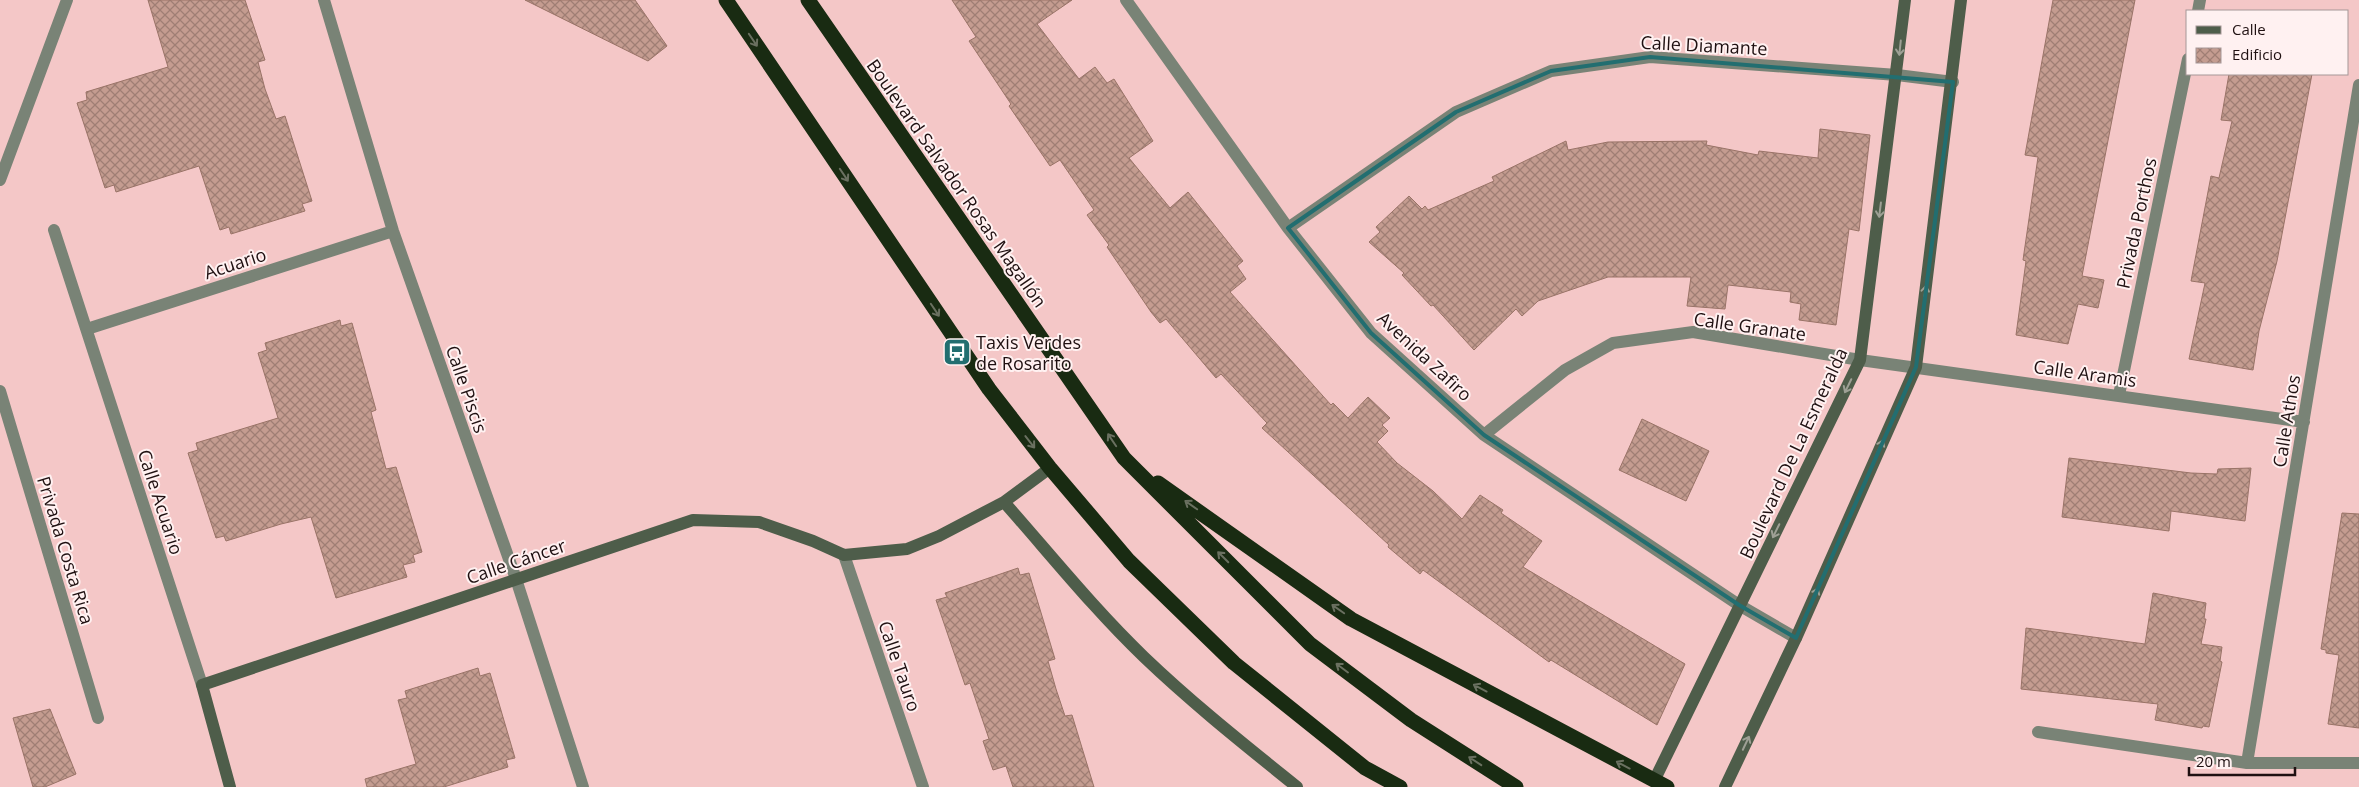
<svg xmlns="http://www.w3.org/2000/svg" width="2359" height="787" font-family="'Open Sans',sans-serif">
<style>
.building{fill:url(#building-cross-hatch);stroke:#997367}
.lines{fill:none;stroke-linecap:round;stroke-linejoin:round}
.street{stroke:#798376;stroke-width:12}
.secondary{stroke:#4e5d4a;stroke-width:12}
.highway{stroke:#192b12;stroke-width:15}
.oneway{stroke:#6a7060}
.oneway2{stroke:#9ea095}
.marked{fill:none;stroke:#226e70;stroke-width:4;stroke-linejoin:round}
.labels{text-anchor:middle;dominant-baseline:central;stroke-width:4;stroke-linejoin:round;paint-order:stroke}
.street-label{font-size:18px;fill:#1f1011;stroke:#fff1f1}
.poi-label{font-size:18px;fill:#1f1011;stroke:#fff1f1;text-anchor:start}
</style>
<defs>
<pattern id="building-cross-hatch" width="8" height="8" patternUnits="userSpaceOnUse" patternTransform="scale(1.25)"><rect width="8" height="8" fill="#c49c90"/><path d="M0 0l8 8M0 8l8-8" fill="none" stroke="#9f7e74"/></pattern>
</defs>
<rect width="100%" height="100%" fill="#f4c7c7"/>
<path class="building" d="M 148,0 L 245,0 L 265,60 L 258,62 L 265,89 L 276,119 L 285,116 L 312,201 L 302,204 L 305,211 L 231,234 L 229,227 L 220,230 L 199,166 L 116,192 L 114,185 L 105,188 L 77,103 L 87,100 L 86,92 L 168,67 Z
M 525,0 L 635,0 L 667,46 L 648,61 Z
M 952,0 L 1072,0 L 1037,24 L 1079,79 L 1095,67 L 1107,83 L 1114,79 L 1153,141 L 1129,158 L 1170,208 L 1188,192 L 1243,261 L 1237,266 L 1246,279 L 1230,292 L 1331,405 L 1333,403 L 1348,418 L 1368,397 L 1390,418 L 1382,425 L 1388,431 L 1377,442 L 1397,463 L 1433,491 L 1462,519 L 1480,495 L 1503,510 L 1501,513 L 1542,541 L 1523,567 L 1685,664 L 1657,725 L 1551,660 L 1549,662 L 1423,570 L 1420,574 L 1388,547 L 1389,545 L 1262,428 L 1267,423 L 1221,374 L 1216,378 L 1166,319 L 1160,323 L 1151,312 L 1107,247 L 1109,245 L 1087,215 L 1094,210 L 1060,160 L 1050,166 L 1009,106 L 1011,104 L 969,41 L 976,37 Z
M 2053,0 L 2135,0 L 2082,276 L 2104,280 L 2098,308 L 2078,304 L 2068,344 L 2016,335 L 2026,261 L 2023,260 L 2038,157 L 2025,155 Z
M 2229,74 L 2312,74 L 2277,261 L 2259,331 L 2253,370 L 2189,359 L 2205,283 L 2191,281 L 2211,176 L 2219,178 L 2232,121 L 2221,120 Z
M 1820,129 L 1870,135 L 1859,231 L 1849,229 L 1836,325 L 1799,320 L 1801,304 L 1790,302 L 1791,292 L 1728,285 L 1725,309 L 1687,306 L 1691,277 L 1608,277 L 1538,301 L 1522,316 L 1516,309 L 1474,350 L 1433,305 L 1431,306 L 1402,275 L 1404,273 L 1369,242 L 1380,232 L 1376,227 L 1409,196 L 1422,209 L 1425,206 L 1428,210 L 1494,181 L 1492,177 L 1566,141 L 1568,150 L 1608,142 L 1707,141 L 1706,145 L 1758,155 L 1759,151 L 1818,158 Z
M 340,320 L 341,326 L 352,323 L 376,410 L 371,412 L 386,469 L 396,467 L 422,552 L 413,555 L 415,562 L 403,565 L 407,577 L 336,598 L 311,517 L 281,524 L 226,541 L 224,536 L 216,538 L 188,453 L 198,450 L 196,443 L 278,418 L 258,353 L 267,350 L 265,343 Z
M 1642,419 L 1709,451 L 1686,501 L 1619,470 Z
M 2069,458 L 2191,473 L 2217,474 L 2218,469 L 2251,468 L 2245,521 L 2171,511 L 2169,531 L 2062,517 Z
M 2342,513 L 2359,514 L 2359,728 L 2328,724 L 2339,655 L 2326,653 L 2326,650 L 2321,649 Z
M 1018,568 L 1020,575 L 1029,573 L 1055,659 L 1048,661 L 1056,689 L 1065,716 L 1072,715 L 1094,787 L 1013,787 L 1006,766 L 993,770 L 983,741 L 989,739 L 970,683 L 965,685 L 936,600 L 947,597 L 945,593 Z
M 2153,593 L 2206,603 L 2204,619 L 2206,619 L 2201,644 L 2222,647 L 2220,661 L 2222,662 L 2209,727 L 2203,726 L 2202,728 L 2155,720 L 2158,704 L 2021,689 L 2026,628 L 2145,644 Z
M 478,668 L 480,676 L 490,673 L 515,758 L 506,760 L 508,767 L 444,787 L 367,787 L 365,779 L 416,764 L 398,700 L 407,698 L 405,691 Z
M 50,709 L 76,774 L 45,787 L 33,787 L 13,718 Z"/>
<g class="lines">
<path class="street" d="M 324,0 L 393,231 L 516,579 L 583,787
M 1126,0 L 1288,228 L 1371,333 L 1484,435 L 1739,605 L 1796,638
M 2198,11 L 2200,0
M 0,180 L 67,0
M 1288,228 L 1456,112 L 1551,71 L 1650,57 L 1897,75 L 1953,82
M 54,230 L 202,685
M 87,329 L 393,231
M 0,391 L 98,718
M 2119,395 L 2188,59
M 1484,435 L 1565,370 L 1613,343 L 1693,332 L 1860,360 L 2304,422
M 844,555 L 923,787
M 2038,732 L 2247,763 L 2359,763
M 2247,763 L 2359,85"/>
<path class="secondary" d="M 1004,502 C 1050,554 1094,609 1144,657 C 1192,703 1245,745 1297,787
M 1654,781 L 1860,360 L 1905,0
M 230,787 L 202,685 L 693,520 L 759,522 L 813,541 L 844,555 L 907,549 L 939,536 L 1004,502 L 1050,468
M 1725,787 L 1796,638 L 1916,367 L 1961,0"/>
<path class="highway" d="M 726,0 L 989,389 L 1050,468 L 1129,561 L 1234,663 L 1365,768 L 1400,787
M 808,0 L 1124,458 L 1310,644 L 1411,720 L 1516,787
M 1158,483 L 1351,619 L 1667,787"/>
</g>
<defs><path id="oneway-shaft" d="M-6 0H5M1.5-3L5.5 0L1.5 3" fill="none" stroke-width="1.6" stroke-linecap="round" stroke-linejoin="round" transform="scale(1.25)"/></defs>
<g class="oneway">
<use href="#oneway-shaft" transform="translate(753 40) rotate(56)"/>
<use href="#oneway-shaft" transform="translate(844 175) rotate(56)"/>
<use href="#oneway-shaft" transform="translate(935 310) rotate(56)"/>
<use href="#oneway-shaft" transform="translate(1112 440) rotate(-124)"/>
<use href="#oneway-shaft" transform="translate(1030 442) rotate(52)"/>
<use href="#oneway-shaft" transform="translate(1191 505) rotate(-145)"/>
<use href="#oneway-shaft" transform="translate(1223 557) rotate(-135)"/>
<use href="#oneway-shaft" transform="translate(1338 609) rotate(-145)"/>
<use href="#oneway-shaft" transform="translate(1342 668) rotate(-143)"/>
<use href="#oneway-shaft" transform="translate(1480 688) rotate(-152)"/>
<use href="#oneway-shaft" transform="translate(1475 761) rotate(-147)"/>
<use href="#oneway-shaft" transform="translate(1623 765) rotate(-152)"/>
</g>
<g class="oneway2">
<use href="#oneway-shaft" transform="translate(1900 48) rotate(96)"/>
<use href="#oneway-shaft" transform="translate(1880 210) rotate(97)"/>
<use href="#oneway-shaft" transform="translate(1925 293) rotate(-83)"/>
<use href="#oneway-shaft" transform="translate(1848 386) rotate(116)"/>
<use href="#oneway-shaft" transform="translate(1880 447) rotate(-66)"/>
<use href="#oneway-shaft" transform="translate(1776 531) rotate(116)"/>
<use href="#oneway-shaft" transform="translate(1815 595) rotate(-66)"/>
<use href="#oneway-shaft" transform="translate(1746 743) rotate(-65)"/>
</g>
<path class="marked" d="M 1650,57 L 1953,82 L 1916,367 L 1796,638 L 1739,605 L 1484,435 L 1371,333 L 1288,228 L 1456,112 L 1551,71 Z"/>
<defs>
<g id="bus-square" transform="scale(1.4375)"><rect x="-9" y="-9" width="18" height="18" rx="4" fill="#226e70" stroke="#fff1f1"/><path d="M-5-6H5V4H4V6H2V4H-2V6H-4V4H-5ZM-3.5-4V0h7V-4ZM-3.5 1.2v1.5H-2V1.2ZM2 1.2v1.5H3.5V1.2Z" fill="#fff"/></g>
</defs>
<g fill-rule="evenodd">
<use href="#bus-square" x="957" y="352"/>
</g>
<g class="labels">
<g class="street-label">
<text transform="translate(1704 45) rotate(3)">Calle Diamante</text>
<text transform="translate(957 183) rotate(55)">Boulevard Salvador Rosas Magallón</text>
<text transform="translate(2136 223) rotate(-78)">Privada Porthos</text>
<text transform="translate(235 263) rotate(-18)">Acuario</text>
<text transform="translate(1750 326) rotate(8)">Calle Granate</text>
<text transform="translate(1425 356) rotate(43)">Avenida Zafiro</text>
<text transform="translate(2085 373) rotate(8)">Calle Aramis</text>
<text transform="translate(467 389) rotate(71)">Calle Piscis</text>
<text transform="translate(2286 421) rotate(-81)">Calle Athos</text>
<text transform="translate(1793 453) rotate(-65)">Boulevard De La Esmeralda</text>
<text transform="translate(161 502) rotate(72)">Calle Acuario</text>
<text transform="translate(66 550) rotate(73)">Privada Costa Rica</text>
<text transform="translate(516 561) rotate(-19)">Calle Cáncer</text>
<text transform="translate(900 666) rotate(71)">Calle Tauro</text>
</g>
<g class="poi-label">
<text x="976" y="342">Taxis Verdes<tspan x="976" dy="21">de Rosarito</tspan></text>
</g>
</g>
<rect x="2186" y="10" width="162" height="65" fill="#fff1f1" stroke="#a59797"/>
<rect x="2196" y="26" width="25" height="8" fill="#4e5d4a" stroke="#a59797"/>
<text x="2232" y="35" font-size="15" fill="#1f1011">Calle</text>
<rect x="2196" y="48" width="25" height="15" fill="url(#building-cross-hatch)" stroke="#a59797"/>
<text x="2232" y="60" font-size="15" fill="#1f1011">Edificio</text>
<path d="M2189 767v8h106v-8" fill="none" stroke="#1f1011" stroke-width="2.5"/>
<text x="2196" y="767" font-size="15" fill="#1f1011" stroke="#fff1f1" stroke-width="4" paint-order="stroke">20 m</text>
</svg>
